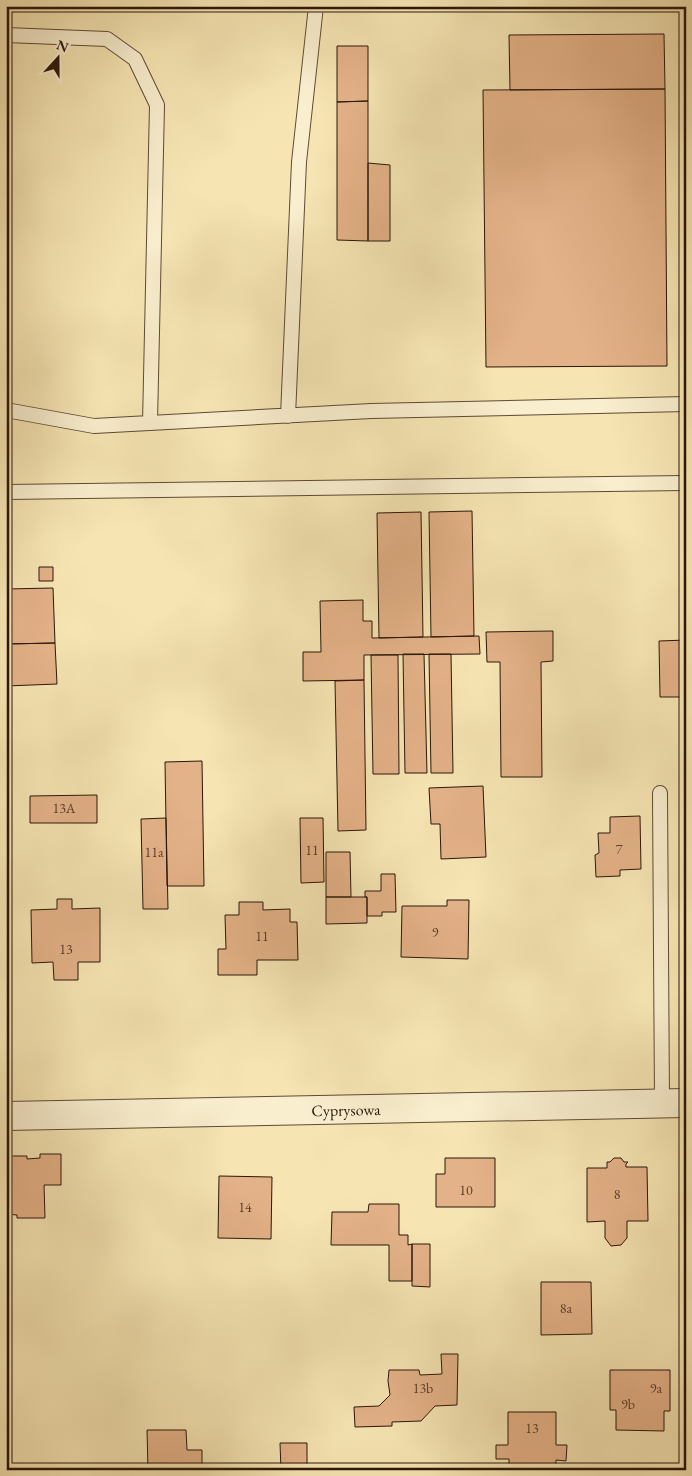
<svg xmlns="http://www.w3.org/2000/svg" width="692" height="1476" font-family="'EB Garamond',serif">
<style>
.building{fill:#e4b288;stroke:#2b160a}
.lines{fill:none;stroke-linecap:round;stroke-linejoin:round}
.lane-casing{stroke:#5e4a34;stroke-width:16}
.street-casing{stroke:#5e4a34;stroke-width:30}
.lane{stroke:#f9eece;stroke-width:14}
.street{stroke:#f9eece;stroke-width:28}
.labels{text-anchor:middle;dominant-baseline:central;stroke-width:5;stroke-linejoin:round;paint-order:stroke}
.number-label{font-size:14px;fill:#593d2a}
.street-label{font-size:16px;fill:#2b160a;stroke:#f9eece}
</style>
<rect width="100%" height="100%" fill="#f6e5b3"/>
<filter id="stains"><feTurbulence type="fractalNoise" baseFrequency=".004" numOctaves="4"/><feColorMatrix values="0 0 0 0 .2 0 0 0 0 .09 0 0 0 0 .02 0 0 0 .5 -.17"/></filter>
<radialGradient id="worn" r=".72"><stop offset=".6" stop-color="#630" stop-opacity="0"/><stop offset="1" stop-color="#630" stop-opacity=".3"/></radialGradient>
<path class="building" d="M 664,34 L 665,89 L 510,90 L 509,35 Z
M 337,46 L 368,46 L 368,101 L 337,102 Z
M 665,89 L 667,366 L 486,367 L 483,90 Z
M 368,101 L 368,241 L 337,240 L 337,102 Z
M 368,163 L 390,165 L 390,241 L 368,241 Z
M 472,511 L 474,636 L 431,637 L 429,512 Z
M 421,512 L 423,637 L 379,638 L 377,513 Z
M 39,567 L 53,567 L 53,581 L 39,581 Z
M 53,588 L 55,643 L 6,644 L 6,589 Z
M 363,600 L 363,621 L 372,621 L 372,638 L 479,636 L 480,654 L 364,655 L 364,680 L 303,681 L 303,652 L 321,652 L 320,601 Z
M 553,631 L 553,661 L 541,662 L 542,777 L 501,777 L 500,662 L 487,662 L 486,632 Z
M 686,640 L 686,697 L 660,697 L 659,641 Z
M 55,643 L 57,684 L 6,686 L 6,644 Z
M 403,654 L 424,654 L 427,773 L 405,773 Z
M 429,654 L 451,654 L 453,773 L 431,773 Z
M 371,655 L 398,655 L 399,774 L 373,774 Z
M 364,680 L 366,830 L 338,831 L 335,681 Z
M 202,761 L 204,886 L 167,886 L 165,762 Z
M 483,786 L 486,857 L 441,859 L 440,824 L 431,824 L 429,788 Z
M 97,795 L 97,823 L 30,823 L 30,796 Z
M 640,816 L 641,869 L 620,870 L 620,876 L 596,877 L 595,855 L 599,853 L 598,833 L 610,833 L 610,817 Z
M 166,818 L 168,909 L 143,909 L 141,819 Z
M 300,818 L 323,818 L 324,882 L 301,883 Z
M 326,852 L 350,852 L 351,897 L 326,897 Z
M 682,859 L 686,859 L 686,884 L 683,885 Z
M 381,874 L 395,874 L 396,912 L 382,912 L 382,916 L 367,916 L 367,897 L 365,897 L 365,891 L 381,891 Z
M 326,897 L 367,897 L 367,923 L 326,924 Z
M 57,899 L 72,899 L 72,909 L 100,908 L 100,962 L 78,962 L 78,980 L 54,980 L 53,962 L 32,963 L 31,910 L 57,909 Z
M 447,900 L 469,900 L 468,959 L 401,957 L 402,906 L 447,906 Z
M 239,902 L 263,902 L 263,910 L 290,909 L 290,922 L 297,922 L 298,960 L 257,960 L 257,975 L 218,975 L 218,949 L 226,949 L 225,915 L 239,915 Z
M 40,1154 L 61,1154 L 61,1185 L 44,1185 L 45,1218 L 17,1218 L 17,1215 L 6,1214 L 6,1165 L 11,1165 L 11,1156 L 27,1156 L 27,1159 L 40,1158 Z
M 445,1158 L 495,1158 L 495,1207 L 436,1207 L 436,1174 L 445,1174 Z
M 614,1158 L 621,1158 L 624,1162 L 628,1162 L 626,1164 L 626,1167 L 647,1167 L 648,1221 L 627,1221 L 627,1238 L 621,1245 L 611,1246 L 605,1238 L 605,1221 L 587,1222 L 587,1168 L 607,1168 L 607,1162 L 610,1162 Z
M 219,1176 L 272,1177 L 271,1239 L 218,1238 Z
M 369,1204 L 399,1204 L 399,1235 L 408,1235 L 408,1245 L 412,1244 L 412,1281 L 389,1281 L 389,1245 L 331,1245 L 332,1212 L 368,1212 Z
M 412,1244 L 430,1244 L 430,1287 L 412,1286 Z
M 541,1282 L 591,1282 L 592,1334 L 541,1335 Z
M 441,1354 L 458,1354 L 457,1405 L 435,1406 L 421,1421 L 392,1422 L 392,1426 L 355,1427 L 354,1407 L 379,1406 L 390,1395 L 388,1381 L 389,1370 L 419,1370 L 420,1375 L 442,1374 Z
M 610,1370 L 670,1370 L 670,1411 L 664,1411 L 664,1431 L 616,1430 L 616,1410 L 610,1410 Z
M 508,1412 L 556,1412 L 556,1445 L 567,1445 L 566,1461 L 556,1460 L 556,1470 L 509,1470 L 509,1459 L 496,1459 L 496,1445 L 508,1445 Z
M 147,1430 L 186,1430 L 187,1450 L 202,1450 L 202,1470 L 148,1470 Z
M 280,1443 L 307,1443 L 307,1470 L 281,1470 Z"/>
<g class="lines">
<g class="lane-casing">
<path id="lane" d="M 6,35 L 107,39 L 135,59 L 157,105 L 150,423
M 6,410 L 94,426 L 371,411 L 686,404
M 288,416 L 299,162 L 316,6
M 6,492 L 686,483
M 660,793 L 662,1103"/>
</g>
<g class="street-casing">
<g id="street">
<path id="s1" d="M 6,1116 L 686,1103"/>
</g>
</g>
<use href="#lane" class="lane"/>
<use href="#street" class="street"/>
</g>
<g class="labels">
<g class="number-label">
<text x="64" y="808">13A</text>
<text x="619" y="849">7</text>
<text x="312" y="850">11</text>
<text x="154" y="852">11a</text>
<text x="435" y="932">9</text>
<text x="262" y="936">11</text>
<text x="66" y="949">13</text>
<text x="466" y="1190">10</text>
<text x="617" y="1194">8</text>
<text x="245" y="1207">14</text>
<text x="566" y="1308">8a</text>
<text x="423" y="1388">13b</text>
<text x="656" y="1388">9a</text>
<text x="628" y="1404">9b</text>
<text x="532" y="1428">13</text>
</g>
<g class="street-label">
<text stroke="none"><textPath href="#s1" startOffset="340">Cyprysowa</textPath></text>
</g>
</g>
<rect width="692" height="1476" fill="none" stroke="#f6e5b3" stroke-width="25"/>
<rect x="8" y="8" width="677" height="1461" fill="none" stroke="#2b160a" stroke-width="2.5"/>
<rect x="12" y="12" width="667" height="1451" fill="none" stroke="#2b160a"/>
<g transform="translate(58 58) rotate(21)" stroke="#f9eece" stroke-width="4" paint-order="stroke">
<path d="M0-4L9 19L0 12L-9 19Z" fill="#2b160a"/>
<text y="-8" font-size="14" font-weight="bold" text-anchor="middle" fill="#2b160a">N</text>
</g>
<rect width="100%" height="100%" filter="url(#stains)"/>
<rect width="100%" height="100%" fill="url(#worn)"/>
</svg>
